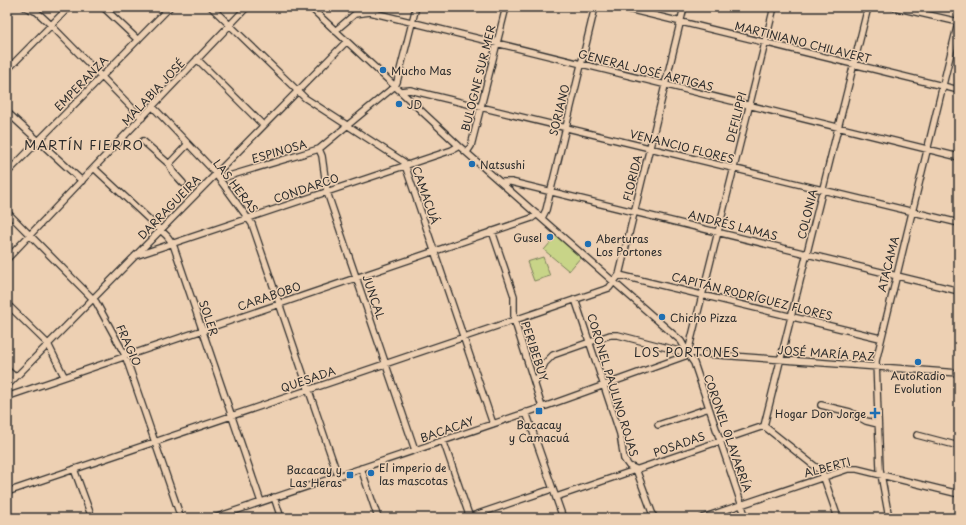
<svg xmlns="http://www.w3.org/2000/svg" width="966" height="525" font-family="'Playpen Sans',sans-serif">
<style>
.green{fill:#c8d488;stroke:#7a805a}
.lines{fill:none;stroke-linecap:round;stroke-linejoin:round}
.minor-casing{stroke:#2b2b2b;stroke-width:8}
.minor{stroke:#edd0b3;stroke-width:5.5}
.poi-dot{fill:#1f6fb2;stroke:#edd0b3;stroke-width:1.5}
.labels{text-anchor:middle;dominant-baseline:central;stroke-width:3;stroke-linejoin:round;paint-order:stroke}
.street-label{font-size:11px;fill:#2b2b2b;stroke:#edd0b3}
.poi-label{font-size:11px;fill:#2b2b2b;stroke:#edd0b3;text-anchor:start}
.neighbourhood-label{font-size:12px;letter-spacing:1px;fill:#2b2b2b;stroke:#edd0b3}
.quarter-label{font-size:13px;letter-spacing:1px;fill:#2b2b2b;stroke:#edd0b3}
</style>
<rect width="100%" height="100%" fill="#edd0b3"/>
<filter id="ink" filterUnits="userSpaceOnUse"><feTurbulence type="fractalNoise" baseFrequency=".025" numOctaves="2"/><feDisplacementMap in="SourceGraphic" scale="8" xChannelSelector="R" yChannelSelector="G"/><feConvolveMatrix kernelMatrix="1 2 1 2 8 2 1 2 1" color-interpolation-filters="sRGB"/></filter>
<g filter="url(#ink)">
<path class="green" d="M 556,236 L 581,257 L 569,271 L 544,250 Z
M 543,257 L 550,276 L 534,281 L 527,262 Z"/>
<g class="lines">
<g class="minor-casing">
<path id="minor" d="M 25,7 L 37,12 L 51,25 L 142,118
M 103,7 L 138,40
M 211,7 L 305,98 L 404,162 L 493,424
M 310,7 L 459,146 L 681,341 L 685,348
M 620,7 L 959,90
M 894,7 L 959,22
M 335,31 L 355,14 L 370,12 L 959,157
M 197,59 L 263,125
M 7,70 L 69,7
M 400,91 L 410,90 L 959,223
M 153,107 L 212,169 L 252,224 L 338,476
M 7,112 L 82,181
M 143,141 L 169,164 L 173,172 L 183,183
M 319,149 L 322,156 L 327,192 L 415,450
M 467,152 L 471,146 L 506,7
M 169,164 L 188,144
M 94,168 L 167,236 L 173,244 L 261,502
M 7,173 L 170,7
M 219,179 L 319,149 L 395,86 L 397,82 L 416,7
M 501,182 L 511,182 L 959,291
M 7,212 L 96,302 L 125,355 L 181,518
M 542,218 L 546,210 L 595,7
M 492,231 L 514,296 L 514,319 L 542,407
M 135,256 L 452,150 L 459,146
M 7,259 L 247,7
M 619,275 L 880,338
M 575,299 L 620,434 L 624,459 L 629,466 L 636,469 L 654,518
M 7,304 L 48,344 L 64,376
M 689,348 L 774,7
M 692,353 L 959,373
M 689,356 L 694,363 L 746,518
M 7,370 L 15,377
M 535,383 L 545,363 L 553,355 L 610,335 L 618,335 L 683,352
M 7,386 L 346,42
M 7,395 L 12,395 L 532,218 L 537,214
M 821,405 L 850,412 L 866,421 L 878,424
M 526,412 L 563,518
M 658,425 L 709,408
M 764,426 L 868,7
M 764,426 L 822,472 L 838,518
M 917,435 L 959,446
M 443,440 L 470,518
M 361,468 L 378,518
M 74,469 L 92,518
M 7,492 L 609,288 L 619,275 L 684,7
M 274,497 L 281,518
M 556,497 L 764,426
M 214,518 L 549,405 L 685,356
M 466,518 L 552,489
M 702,518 L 848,469 L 857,469 L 959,494
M 889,518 L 880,469 L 876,361 L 959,19"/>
</g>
<use href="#minor" class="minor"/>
</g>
</g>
<g class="poi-dot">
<circle cx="383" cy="70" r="4"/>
<circle cx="399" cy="104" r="4"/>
<circle cx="472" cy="164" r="4"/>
<circle cx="550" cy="237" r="4"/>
<circle cx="588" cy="244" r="4"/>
<circle cx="662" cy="317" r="4"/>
<circle cx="918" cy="362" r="4"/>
<rect x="535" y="407" width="8" height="8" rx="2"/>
<path d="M873 407h4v4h4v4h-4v4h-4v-4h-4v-4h4z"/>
<circle cx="371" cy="473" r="4"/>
<rect x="346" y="471" width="8" height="8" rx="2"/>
</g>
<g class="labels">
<g class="street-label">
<text transform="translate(803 42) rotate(14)">MARTINIANO CHILAVERT</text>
<text transform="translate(646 70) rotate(14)">GENERAL JOSÉ ARTIGAS</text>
<text transform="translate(478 78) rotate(-76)">BULOGNE SUR MER</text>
<text transform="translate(81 83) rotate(-46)">EMPERANZA</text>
<text transform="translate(153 92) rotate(-47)">MALABIA JOSÉ</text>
<text transform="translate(559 110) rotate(-76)">SORIANO</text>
<text transform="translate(736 117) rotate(-76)">DEFILIPPI</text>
<text transform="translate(682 146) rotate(14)">VENANCIO FLORES</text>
<text transform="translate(279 151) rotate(-16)">ESPINOSA</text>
<text transform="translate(632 178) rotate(-76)">FLORIDA</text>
<text transform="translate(236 186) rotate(52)">LAS HERAS</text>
<text transform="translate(306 188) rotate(-19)">CONDARCO</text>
<text transform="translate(426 195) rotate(71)">CAMACUÁ</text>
<text transform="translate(169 207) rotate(-46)">DARRAGUEIRA</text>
<text transform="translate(807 214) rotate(-76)">COLONIA</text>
<text transform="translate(733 225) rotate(14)">ANDRÉS LAMAS</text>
<text transform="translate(888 264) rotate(-76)">ATACAMA</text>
<text transform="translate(269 296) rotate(-19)">CARABOBO</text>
<text transform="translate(752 296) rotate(14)">CAPITÁN RODRÍGUEZ FLORES</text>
<text transform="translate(374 297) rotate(71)">JUNCAL</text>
<text transform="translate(209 318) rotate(71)">SOLER</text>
<text transform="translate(129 345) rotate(66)">FRAGIO</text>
<text transform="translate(535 351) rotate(72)">PERIBEBUY</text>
<text transform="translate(826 353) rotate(4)">JOSÉ MARÍA PAZ</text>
<text transform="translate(308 379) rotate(-19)">QUESADA</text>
<text transform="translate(613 385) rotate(73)">CORONEL PAULINO ROJAS</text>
<text transform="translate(447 429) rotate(-19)">BACACAY</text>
<text transform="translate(728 433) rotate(71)">CORONEL OLAVARRÍA</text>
<text transform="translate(679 444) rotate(-19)">POSADAS</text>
<text transform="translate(827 467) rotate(-15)">ALBERTI</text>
</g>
<g class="poi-label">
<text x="391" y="70">Mucho Mas</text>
<text x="407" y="104">JD</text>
<text x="480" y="164">Natsushi</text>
<text x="542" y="237" text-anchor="end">Gusel</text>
<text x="596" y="238">Aberturas<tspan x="596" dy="13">Los Portones</tspan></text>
<text x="670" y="317">Chicho Pizza</text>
<text x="918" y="375" text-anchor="middle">AutoRadio<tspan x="918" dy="13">Evolution</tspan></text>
<text x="866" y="413" text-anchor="end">Hogar Don Jorge</text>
<text x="539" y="424" text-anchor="middle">Bacacay<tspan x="539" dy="13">y Camacuá</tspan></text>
<text x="379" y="467">El imperio de<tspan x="379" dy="13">las mascotas</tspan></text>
<text x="342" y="469" text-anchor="end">Bacacay y<tspan x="342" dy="13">Las Heras</tspan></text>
</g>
<g class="neighbourhood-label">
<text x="687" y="352">LOS PORTONES</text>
</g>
<g class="quarter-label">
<text x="84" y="144">MARTÍN FIERRO</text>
</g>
</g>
<rect width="966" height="525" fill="none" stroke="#edd0b3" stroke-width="24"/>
<rect x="12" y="12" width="942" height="501" fill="none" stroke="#2b2b2b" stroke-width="1.5" filter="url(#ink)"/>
</svg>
